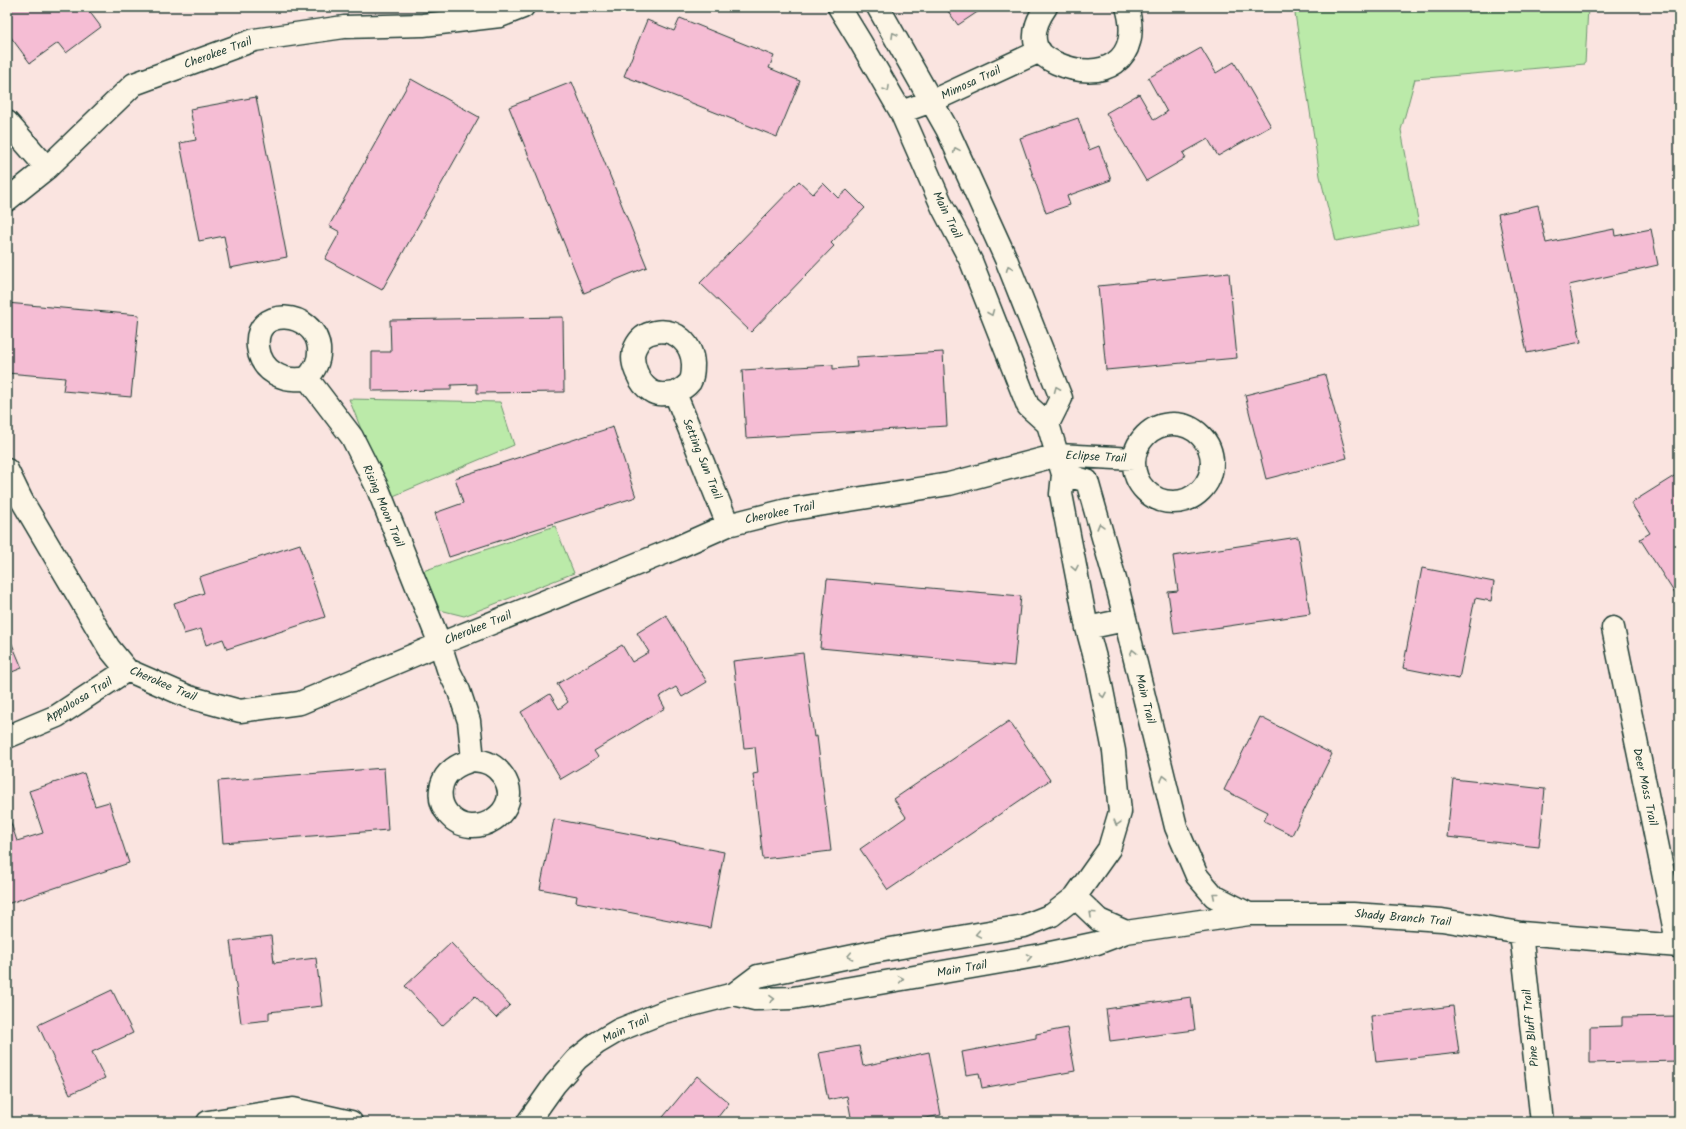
<svg xmlns="http://www.w3.org/2000/svg" width="1686" height="1129" font-family="Kalam,sans-serif">
<style>
.green{fill:#bbeaa9;stroke:#6d946e}
.building{fill:#f5bdd4;stroke:#1f3d34}
.lines{fill:none;stroke-linecap:round;stroke-linejoin:round}
.street-casing{stroke:#1f3d34;stroke-width:25}
.street{stroke:#fcf5e5;stroke-width:22}
.oneway{stroke:#8e998c}
.labels{text-anchor:middle;dominant-baseline:central;stroke-width:4;stroke-linejoin:round;paint-order:stroke}
.street-label{font-size:12px;fill:#1f3d34;stroke:#fcf5e5}
</style>
<rect width="100%" height="100%" fill="#fae4e0"/>
<filter id="ink" filterUnits="userSpaceOnUse"><feTurbulence type="fractalNoise" baseFrequency=".025" numOctaves="2"/><feDisplacementMap in="SourceGraphic" scale="8" xChannelSelector="R" yChannelSelector="G"/><feConvolveMatrix kernelMatrix="1 2 1 2 8 2 1 2 1" color-interpolation-filters="sRGB"/></filter>
<g filter="url(#ink)">
<path class="green" d="M 1294,7 L 1588,7 L 1585,64 L 1415,79 L 1401,130 L 1419,225 L 1336,241 L 1320,176 Z
M 349,399 L 500,402 L 514,445 L 391,497 L 390,501 Z
M 555,526 L 574,573 L 464,616 L 440,610 L 423,571 Z"/>
<path class="building" d="M 7,7 L 86,7 L 101,27 L 66,53 L 58,43 L 30,63 L 7,32 Z
M 945,7 L 985,7 L 958,25 Z
M 680,18 L 774,56 L 769,68 L 800,81 L 777,137 L 624,76 L 647,20 L 674,31 Z
M 1201,48 L 1216,73 L 1234,62 L 1271,126 L 1218,156 L 1208,139 L 1183,153 L 1186,158 L 1146,181 L 1106,113 L 1139,94 L 1154,120 L 1167,112 L 1148,78 Z
M 411,79 L 479,117 L 382,290 L 325,259 L 340,232 L 329,226 Z
M 572,82 L 647,267 L 584,293 L 509,107 Z
M 256,97 L 287,257 L 230,268 L 224,236 L 199,241 L 180,143 L 196,140 L 190,109 Z
M 1078,118 L 1089,150 L 1099,146 L 1111,180 L 1067,196 L 1070,205 L 1046,213 L 1020,138 Z
M 799,181 L 813,194 L 823,183 L 838,198 L 847,190 L 865,208 L 831,243 L 834,246 L 751,332 L 700,283 Z
M 1538,205 L 1546,243 L 1614,229 L 1615,236 L 1651,229 L 1658,265 L 1569,285 L 1581,342 L 1527,353 L 1498,214 Z
M 1229,273 L 1237,358 L 1106,370 L 1098,286 Z
M 7,303 L 139,315 L 131,397 L 63,391 L 65,378 L 7,373 Z
M 563,317 L 564,392 L 477,393 L 477,384 L 451,385 L 451,390 L 372,391 L 372,352 L 391,352 L 390,320 Z
M 943,352 L 947,426 L 746,438 L 742,370 L 833,365 L 833,369 L 857,367 L 856,357 Z
M 1325,375 L 1347,458 L 1266,479 L 1245,395 Z
M 613,427 L 636,497 L 449,557 L 435,513 L 463,503 L 455,478 Z
M 1679,473 L 1679,600 L 1640,539 L 1650,533 L 1631,503 Z
M 1298,537 L 1310,614 L 1174,634 L 1168,592 L 1178,591 L 1173,556 Z
M 300,544 L 325,617 L 227,649 L 223,639 L 206,645 L 201,629 L 184,634 L 174,603 L 204,593 L 199,577 Z
M 1422,568 L 1494,582 L 1491,601 L 1475,598 L 1459,679 L 1403,668 Z
M 827,579 L 1021,596 L 1014,666 L 820,648 Z
M 666,615 L 707,682 L 682,697 L 676,687 L 659,697 L 665,708 L 594,751 L 598,757 L 561,779 L 521,712 L 550,694 L 559,709 L 568,702 L 557,684 L 622,645 L 632,662 L 649,652 L 637,633 Z
M 7,632 L 22,668 L 7,674 Z
M 803,653 L 814,737 L 817,736 L 831,851 L 763,859 L 753,774 L 758,773 L 755,747 L 744,748 L 733,661 Z
M 1260,717 L 1332,754 L 1292,835 L 1264,821 L 1268,812 L 1224,790 Z
M 1009,721 L 1050,780 L 888,890 L 860,849 L 906,817 L 894,799 Z
M 384,768 L 388,830 L 223,843 L 218,781 Z
M 84,773 L 95,806 L 109,802 L 129,863 L 7,904 L 7,811 L 17,841 L 43,833 L 29,791 Z
M 1453,779 L 1545,789 L 1539,847 L 1447,837 Z
M 554,819 L 724,852 L 710,928 L 576,902 L 577,896 L 540,889 Z
M 271,936 L 274,963 L 316,958 L 322,1006 L 269,1012 L 269,1020 L 241,1023 L 230,941 Z
M 451,943 L 510,1005 L 496,1018 L 475,996 L 442,1026 L 405,986 Z
M 112,990 L 133,1033 L 92,1052 L 105,1078 L 70,1094 L 38,1025 Z
M 1191,997 L 1195,1030 L 1110,1041 L 1106,1009 Z
M 1453,1006 L 1459,1053 L 1376,1062 L 1371,1016 Z
M 1679,1016 L 1679,1061 L 1590,1063 L 1590,1027 L 1622,1026 L 1622,1017 Z
M 1067,1028 L 1075,1071 L 982,1088 L 979,1073 L 966,1075 L 962,1052 L 1036,1038 L 1036,1034 Z
M 859,1046 L 863,1066 L 929,1052 L 941,1115 L 906,1122 L 852,1122 L 847,1096 L 828,1100 L 819,1053 Z
M 697,1076 L 729,1103 L 718,1117 L 723,1122 L 659,1122 Z"/>
<g class="lines">
<g class="street-casing">
<path id="street" d="M 839,7 L 861,43 L 901,112 L 943,208 L 971,261 L 1028,406 L 1048,424 L 1063,474 L 1061,494 L 1087,628 L 1097,665 L 1114,751 L 1120,812 L 1109,849 L 1075,897
M 878,7 L 947,129 L 1006,259 L 1061,398 L 1048,424
M 1046,7 C 1039,17 1032,32 1036,45 C 1038,53 1049,60 1056,63 C 1103,84 1143,60 1127,7
M 901,112 L 932,101 L 1040,51
M 7,122 L 47,168
M 7,200 L 47,168 L 134,84 L 254,40 L 344,27 L 423,25 L 500,16 L 523,7
M 307,378 C 315,370 320,360 319,348 C 315,310 253,305 258,347 C 261,372 284,383 307,378 L 352,437 L 378,489 L 440,644 L 448,669 L 459,691 L 469,721 L 473,760 C 487,761 495,765 503,776 C 527,810 473,845 448,814 C 437,801 438,780 453,769 C 459,764 466,762 473,760
M 675,393 C 681,390 686,387 690,382 C 693,377 693,370 693,364 C 692,344 676,328 655,332 C 644,334 639,339 635,348 C 629,361 639,384 651,391 C 658,396 667,394 675,393 L 728,525
M1134 463a39 39 0 1 1 78 0a39 39 0 1 1-78 0Z
M 7,470 L 21,499 L 109,648 L 127,670 L 189,697 L 240,711 L 300,703 L 440,644 L 674,549 L 728,525 L 787,510 L 949,484 L 1058,455 L 1134,459
M 1063,474 L 1087,481 L 1118,590 L 1176,827 L 1197,876 L 1214,896 L 1249,914
M 1087,628 L 1125,620
M 1613,628 L 1678,946
M 7,737 L 57,716 L 127,670
M 1521,933 L 1542,1122
M 734,994 L 755,999 L 793,998 L 1041,955 L 1097,943 L 1126,932 L 1249,914 L 1353,914 L 1442,920 L 1521,933 L 1679,946
M 208,1122 L 293,1109 L 351,1122
M 528,1122 L 555,1084 L 577,1059 L 597,1043 L 619,1030 L 664,1012 L 734,994 L 758,976 L 873,952 L 1024,926 L 1052,915 L 1075,897 L 1099,920 L 1126,932"/>
</g>
<use href="#street" class="street"/>
</g>
<defs><path id="oneway-chevron" d="M-2-3.5L2.5 0L-2 3.5" fill="none" stroke-width="1.6" stroke-linecap="round" stroke-linejoin="round"/></defs>
<g class="oneway">
<use href="#oneway-chevron" transform="translate(894 35) rotate(-120)"/>
<use href="#oneway-chevron" transform="translate(887 89) rotate(60)"/>
<use href="#oneway-chevron" transform="translate(956 150) rotate(-114)"/>
<use href="#oneway-chevron" transform="translate(1009 268) rotate(-112)"/>
<use href="#oneway-chevron" transform="translate(991 313) rotate(68)"/>
<use href="#oneway-chevron" transform="translate(1057 389) rotate(-112)"/>
<use href="#oneway-chevron" transform="translate(1100 526) rotate(-106)"/>
<use href="#oneway-chevron" transform="translate(1075 568) rotate(79)"/>
<use href="#oneway-chevron" transform="translate(1133 652) rotate(-104)"/>
<use href="#oneway-chevron" transform="translate(1103 695) rotate(79)"/>
<use href="#oneway-chevron" transform="translate(1164 778) rotate(-104)"/>
<use href="#oneway-chevron" transform="translate(1117 823) rotate(106)"/>
<use href="#oneway-chevron" transform="translate(1215 895) rotate(-141)"/>
<use href="#oneway-chevron" transform="translate(1092 914) rotate(-137)"/>
<use href="#oneway-chevron" transform="translate(978 934) rotate(170)"/>
<use href="#oneway-chevron" transform="translate(850 956) rotate(168)"/>
<use href="#oneway-chevron" transform="translate(1029 957) rotate(-10)"/>
<use href="#oneway-chevron" transform="translate(901 979) rotate(-10)"/>
<use href="#oneway-chevron" transform="translate(772 999) rotate(-1)"/>
</g>
</g>
<g class="labels">
<g class="street-label">
<text transform="translate(218 53) rotate(-20)">Cherokee Trail</text>
<text transform="translate(971 83) rotate(-25)">Mimosa Trail</text>
<text transform="translate(947 215) rotate(64)">Main Trail</text>
<text transform="translate(1096 457) rotate(3)">Eclipse Trail</text>
<text transform="translate(702 459) rotate(68)">Setting Sun Trail</text>
<text transform="translate(383 506) rotate(67)">Rising Moon Trail</text>
<text transform="translate(780 513) rotate(-12)">Cherokee Trail</text>
<text transform="translate(478 628) rotate(-22)">Cherokee Trail</text>
<text transform="translate(163 684) rotate(23)">Cherokee Trail</text>
<text transform="translate(1145 699) rotate(76)">Main Trail</text>
<text transform="translate(79 700) rotate(-31)">Appaloosa Trail</text>
<text transform="translate(1645 787) rotate(78)">Deer Moss Trail</text>
<text transform="translate(1403 918) rotate(5)">Shady Branch Trail</text>
<text transform="translate(962 969) rotate(-10)">Main Trail</text>
<text transform="translate(1531 1028) rotate(-96)">Pine Bluff Trail</text>
<text transform="translate(626 1029) rotate(-26)">Main Trail</text>
</g>
</g>
<rect width="1686" height="1129" fill="none" stroke="#fcf5e5" stroke-width="24"/>
<rect x="12" y="12" width="1662" height="1105" fill="none" stroke="#1f3d34" stroke-width="1.5" filter="url(#ink)"/>
</svg>
